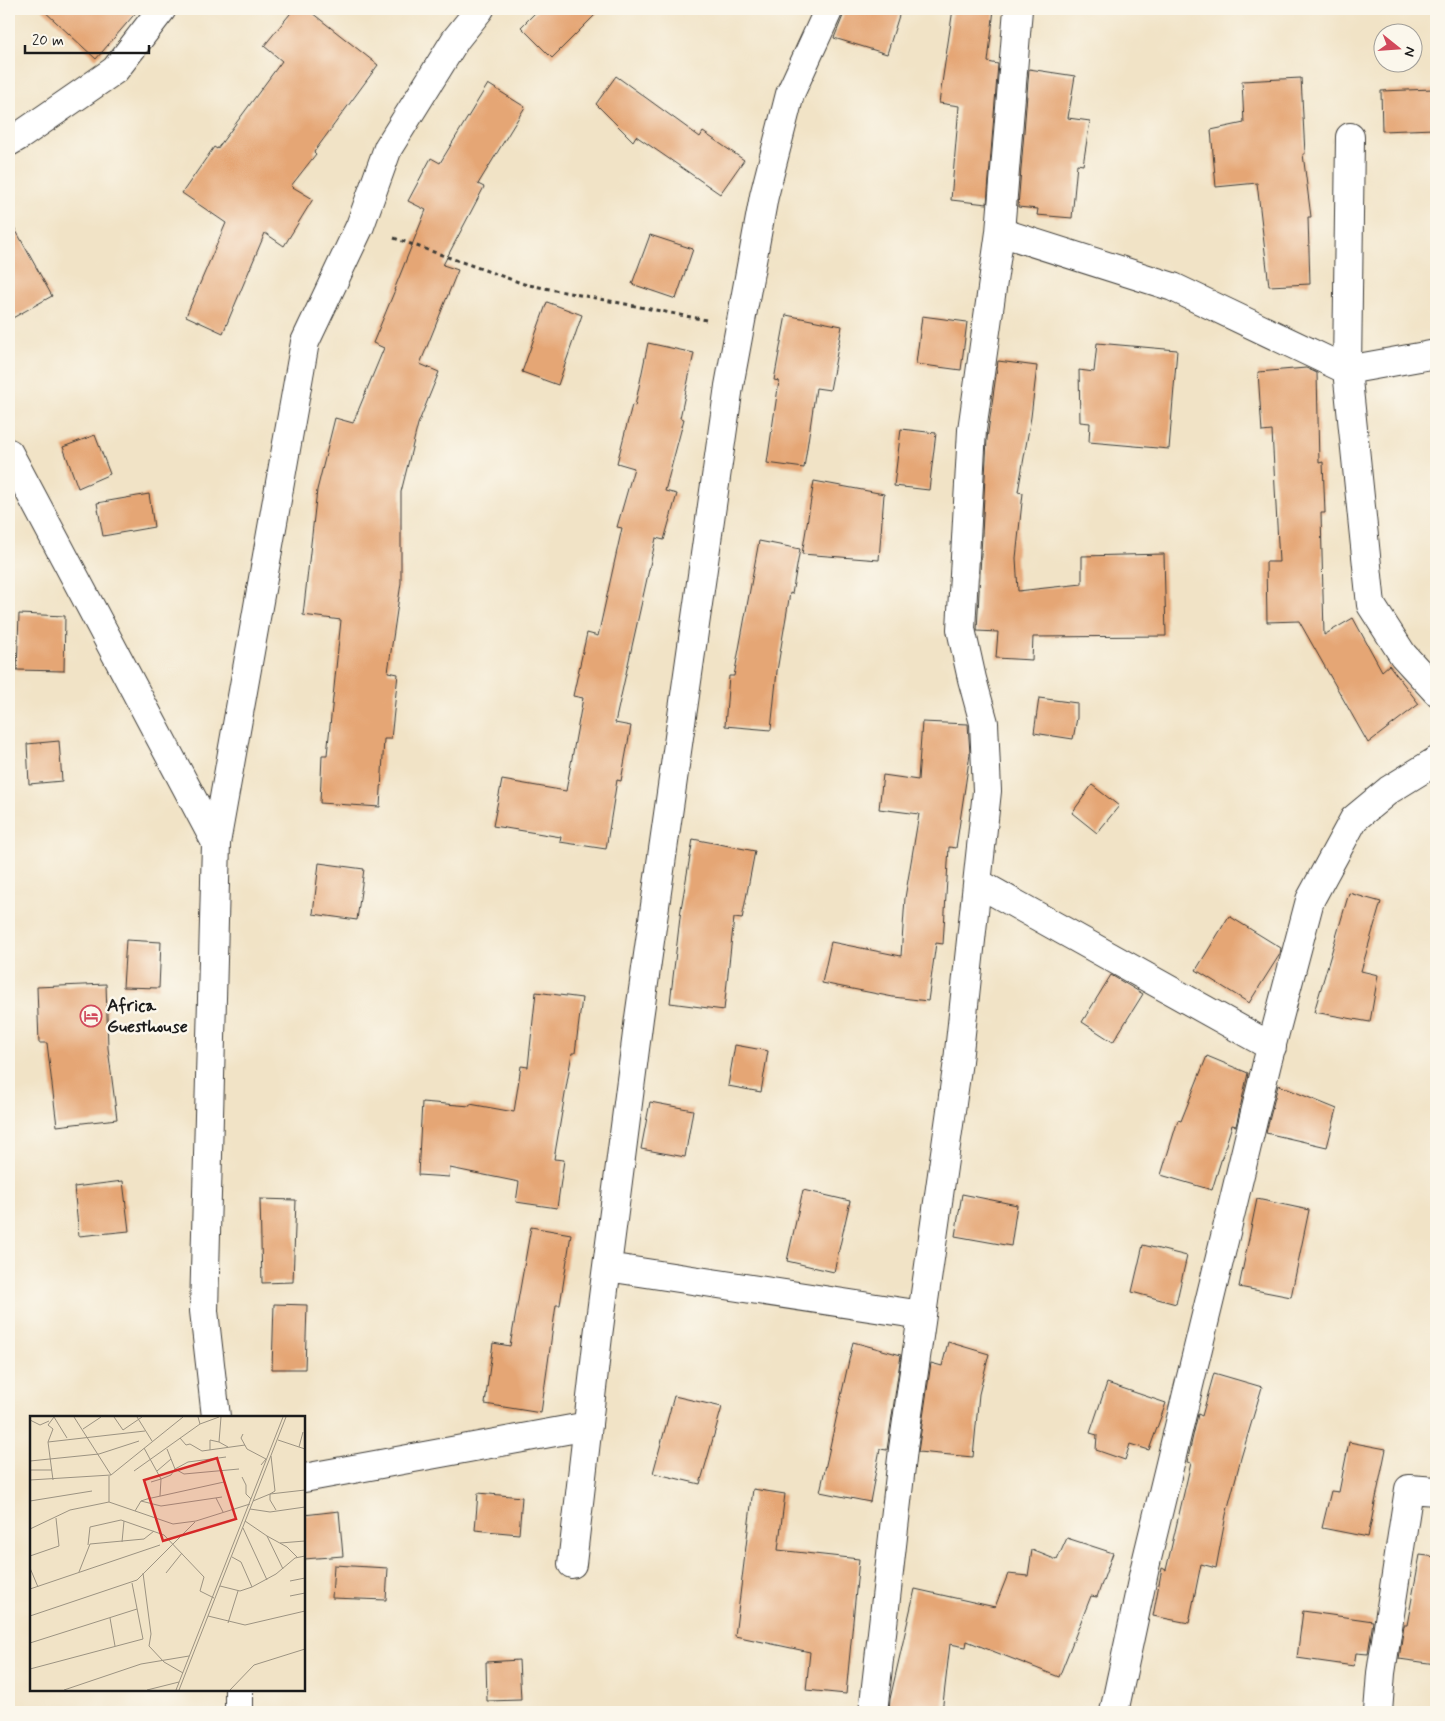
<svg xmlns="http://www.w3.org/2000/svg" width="1445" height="1721" font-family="Mynerve,sans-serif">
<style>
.building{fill:#e5a675}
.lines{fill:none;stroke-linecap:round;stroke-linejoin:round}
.minor-casing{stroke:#3c3a36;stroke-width:30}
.path{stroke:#3c3a36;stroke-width:3;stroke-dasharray:4 4;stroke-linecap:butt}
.minor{stroke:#fff;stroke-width:28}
.labels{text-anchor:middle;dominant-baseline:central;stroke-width:5;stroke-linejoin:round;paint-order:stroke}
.poi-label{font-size:18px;font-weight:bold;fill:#1c1c1c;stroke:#fbf7ec;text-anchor:start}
.inset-road{fill:none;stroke:#9c9382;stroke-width:1}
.view{fill:#d62828;fill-opacity:0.15;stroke:#d62828;stroke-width:2.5}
.inset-edge{fill:none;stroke:#1c1c1c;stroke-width:2.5}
</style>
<rect width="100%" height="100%" fill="#fbf7ec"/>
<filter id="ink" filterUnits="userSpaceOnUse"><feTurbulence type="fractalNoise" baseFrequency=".02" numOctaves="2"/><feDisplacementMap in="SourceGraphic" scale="10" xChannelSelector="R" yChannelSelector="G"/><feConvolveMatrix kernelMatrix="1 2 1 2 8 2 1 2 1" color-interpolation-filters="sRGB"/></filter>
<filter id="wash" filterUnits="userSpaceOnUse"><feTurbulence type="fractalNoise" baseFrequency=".0096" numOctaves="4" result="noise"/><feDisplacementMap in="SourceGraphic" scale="20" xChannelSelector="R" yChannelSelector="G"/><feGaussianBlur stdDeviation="1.12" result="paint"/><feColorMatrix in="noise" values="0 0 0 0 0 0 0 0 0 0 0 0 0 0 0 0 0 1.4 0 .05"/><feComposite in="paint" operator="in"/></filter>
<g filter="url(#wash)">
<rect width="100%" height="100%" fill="#f1e3c6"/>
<g id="blocks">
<path class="building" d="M 42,9 L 139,9 L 96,59 Z
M 294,9 L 307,9 L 378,65 L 314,152 L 316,154 L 291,186 L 313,199 L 284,246 L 265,233 L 223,333 L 186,316 L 226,223 L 182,193 L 214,147 L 217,149 L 282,61 L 264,46 Z
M 539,9 L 601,9 L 552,58 L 521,27 Z
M 844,9 L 901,9 L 887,54 L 834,38 L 843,16 Z
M 953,9 L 994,9 L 988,62 L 998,64 L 987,204 L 951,200 L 959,106 L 939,103 Z
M 1029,69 L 1075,76 L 1068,118 L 1090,121 L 1083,165 L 1077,164 L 1072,218 L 1037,215 L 1038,209 L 1018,207 Z
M 616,76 L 700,137 L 703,132 L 744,160 L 720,194 L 636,136 L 633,141 L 596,104 Z
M 1301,78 L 1305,154 L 1303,154 L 1311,217 L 1308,217 L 1310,284 L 1269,286 L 1257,183 L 1216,187 L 1211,130 L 1244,123 L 1242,81 Z
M 488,84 L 525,107 L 478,184 L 484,187 L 443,265 L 458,270 L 420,364 L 439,372 L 418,424 L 401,492 L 401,583 L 388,672 L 398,674 L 391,739 L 384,739 L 380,807 L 320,803 L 322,755 L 327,755 L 341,620 L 303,615 L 317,490 L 335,418 L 353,423 L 384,348 L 373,343 L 395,290 L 394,290 L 426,210 L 408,201 L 431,158 L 440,163 Z
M 1433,89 L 1434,129 L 1382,131 L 1381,91 Z
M 9,218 L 52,296 L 9,320 Z
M 650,235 L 693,249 L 676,299 L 632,284 Z
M 547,302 L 582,315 L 558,385 L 522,372 Z
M 786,315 L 842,326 L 830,390 L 816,388 L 804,468 L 767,463 L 779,381 L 774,380 Z
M 922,316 L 967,322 L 961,370 L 916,364 Z
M 648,343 L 694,353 L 680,418 L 684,419 L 665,491 L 677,494 L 664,540 L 656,538 L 615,723 L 631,726 L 621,781 L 617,780 L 606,849 L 560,842 L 561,837 L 493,826 L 502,780 L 566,791 L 583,698 L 573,696 L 587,633 L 598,636 L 622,528 L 617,527 L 634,468 L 617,463 L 632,405 L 635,406 Z
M 1097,343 L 1177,350 L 1169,449 L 1089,442 L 1090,423 L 1080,422 L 1079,370 L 1094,372 Z
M 998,361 L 1037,366 L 1031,417 L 1018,492 L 1023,493 L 1016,558 L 1018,591 L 1082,584 L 1082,556 L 1164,554 L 1166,636 L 1033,637 L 1032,660 L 996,658 L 998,632 L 977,631 L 987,439 Z
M 1306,368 L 1317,373 L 1319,463 L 1323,462 L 1325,513 L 1321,513 L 1324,635 L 1353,618 L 1382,671 L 1389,665 L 1419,704 L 1368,743 L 1299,621 L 1267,622 L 1266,562 L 1279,562 L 1272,431 L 1262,432 L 1258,372 Z
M 901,429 L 936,433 L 929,490 L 894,486 Z
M 95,435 L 110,474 L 78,488 L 63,447 Z
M 814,481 L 884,494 L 879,560 L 802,554 Z
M 149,494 L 154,527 L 103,536 L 97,503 Z
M 759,541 L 800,549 L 792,594 L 790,593 L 777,671 L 771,730 L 725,726 L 729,676 L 734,676 Z
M 19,614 L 65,616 L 64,671 L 17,670 Z
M 1039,698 L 1077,703 L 1077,718 L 1073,739 L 1034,733 Z
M 922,722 L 968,724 L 970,754 L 956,848 L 949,847 L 943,944 L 936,943 L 928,1001 L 893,997 L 822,983 L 831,942 L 901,956 L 905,898 L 919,814 L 879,809 L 883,775 L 918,780 Z
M 59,741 L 62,781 L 29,784 L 27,744 Z
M 1092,785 L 1119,806 L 1097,833 L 1072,813 Z
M 693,839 L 755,851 L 742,919 L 734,918 L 724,1010 L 670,1003 L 681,909 Z
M 319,863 L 364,869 L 357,920 L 313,914 Z
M 1349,893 L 1381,902 L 1361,971 L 1378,975 L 1370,1022 L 1314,1012 Z
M 1229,916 L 1281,948 L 1280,954 L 1249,1003 L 1196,970 Z
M 126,940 L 161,942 L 159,988 L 123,987 Z
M 1111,975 L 1143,994 L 1113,1042 L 1082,1022 Z
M 106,984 L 108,1048 L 117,1119 L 57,1126 L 47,1043 L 39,1043 L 37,987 Z
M 536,992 L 582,998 L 575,1053 L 572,1053 L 554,1159 L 564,1160 L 557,1208 L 516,1202 L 519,1182 L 450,1168 L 449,1177 L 418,1175 L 422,1102 L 470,1106 L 470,1104 L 514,1112 L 521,1066 L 528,1067 Z
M 735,1045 L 768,1051 L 761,1092 L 728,1086 Z
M 1207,1056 L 1248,1073 L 1236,1126 L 1232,1125 L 1212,1190 L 1161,1175 L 1178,1120 L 1181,1121 Z
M 1278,1085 L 1337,1109 L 1327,1147 L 1266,1133 Z
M 650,1102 L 693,1110 L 685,1157 L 641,1149 Z
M 123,1181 L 129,1231 L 79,1236 L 74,1187 Z
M 803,1190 L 850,1201 L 834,1272 L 787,1261 Z
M 962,1194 L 1017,1205 L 1011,1246 L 955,1236 Z
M 260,1199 L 296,1200 L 293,1282 L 262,1283 Z
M 1257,1199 L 1309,1210 L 1291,1297 L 1239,1287 Z
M 531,1227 L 571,1234 L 560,1305 L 556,1305 L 541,1413 L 485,1404 L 493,1343 L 510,1346 Z
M 1143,1245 L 1187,1256 L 1176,1304 L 1132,1292 Z
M 274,1304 L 307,1305 L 305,1369 L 272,1369 Z
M 853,1342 L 901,1355 L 887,1450 L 880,1449 L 870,1502 L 820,1492 Z
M 948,1342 L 989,1354 L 979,1394 L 973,1457 L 918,1452 L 931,1363 L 942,1366 Z
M 1214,1373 L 1262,1387 L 1241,1458 L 1226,1515 L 1216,1568 L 1201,1564 L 1189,1623 L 1153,1616 L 1162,1568 L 1166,1570 L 1191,1463 L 1187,1462 L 1198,1414 L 1202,1416 Z
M 1107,1383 L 1166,1403 L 1149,1450 L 1130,1444 L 1125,1460 L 1096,1450 L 1097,1435 L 1090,1433 Z
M 674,1396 L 722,1407 L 700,1484 L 653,1473 Z
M 1349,1442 L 1386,1449 L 1368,1537 L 1322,1528 L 1331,1491 L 1339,1492 Z
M 753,1489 L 785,1494 L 778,1550 L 859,1559 L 846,1694 L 806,1690 L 810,1652 L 735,1636 Z
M 478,1493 L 522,1497 L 519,1534 L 475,1530 Z
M 339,1511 L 343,1556 L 304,1559 L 304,1515 Z
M 1067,1538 L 1113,1553 L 1097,1597 L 1091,1596 L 1059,1677 L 967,1641 L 966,1647 L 950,1644 L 942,1712 L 889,1712 L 890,1699 L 915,1589 L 995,1607 L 1008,1574 L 1028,1576 L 1032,1550 L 1057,1560 Z
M 1420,1555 L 1436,1557 L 1436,1664 L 1399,1659 L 1404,1625 L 1407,1625 Z
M 334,1565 L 388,1568 L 386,1600 L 332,1598 Z
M 1303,1611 L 1373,1621 L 1368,1654 L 1356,1653 L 1354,1666 L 1297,1658 Z
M 519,1660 L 521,1700 L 487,1701 L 486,1662 Z"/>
</g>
</g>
<g filter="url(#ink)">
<use href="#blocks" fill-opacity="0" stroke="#3c3a36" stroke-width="1"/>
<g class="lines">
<g class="minor-casing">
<path id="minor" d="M 1350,137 L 1347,370 L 1436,354
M 9,142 L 21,135 L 115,70 L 162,9
M 1000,232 L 1173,287 L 1347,370 L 1371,605 L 1403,655 L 1436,691
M 9,453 L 216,843
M 978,883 L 1272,1047
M 607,1267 L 922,1315
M 216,1417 L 204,1311 L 216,843 L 305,342 L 360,226 L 388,148 L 456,39 L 480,9
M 304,1478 L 588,1426
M 572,1564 L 598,1336 L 639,1018 L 729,386 L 764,196 L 790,94 L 829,9
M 239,1690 L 239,1712
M 873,1712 L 903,1449 L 958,1061 L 987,791 L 984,723 L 972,679 L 961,629 L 972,430 L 1000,232 L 1018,9
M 1114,1712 L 1145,1567 L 1267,1063 L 1310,900 L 1354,819 L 1389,790 L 1436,761
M 1378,1712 L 1381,1673 L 1409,1489 L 1436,1491"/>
</g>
<path class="path" d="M 394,238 L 524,284 L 706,320"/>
<use href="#minor" class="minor"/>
</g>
</g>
<defs>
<g id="hotel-ring" transform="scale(1.125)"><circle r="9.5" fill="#fbf7ec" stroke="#d1495b" stroke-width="1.5"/><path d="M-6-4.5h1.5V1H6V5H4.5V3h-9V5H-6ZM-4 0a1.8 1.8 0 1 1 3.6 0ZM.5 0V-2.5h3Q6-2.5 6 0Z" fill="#d1495b"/></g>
</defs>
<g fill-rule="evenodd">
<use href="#hotel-ring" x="91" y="1016"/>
</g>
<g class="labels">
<g class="poi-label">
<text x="107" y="1006">Africa<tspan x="107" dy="21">Guesthouse</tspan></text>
</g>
</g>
<g transform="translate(30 1416)">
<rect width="275" height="275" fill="#f1e3c6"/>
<path class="inset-road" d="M 24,1 L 37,22M 44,1 L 81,59M 84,1 L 93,14M 107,1 L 122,25M 191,1 L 189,26 L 198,31M 0,4 L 10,9 L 19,5M 170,8 L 189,1M 53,13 L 71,1M 93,14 L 112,1M 213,18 L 211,22 L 217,33 L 236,43 L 231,49M 150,22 L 156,29 L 160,28 L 172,35 L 215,29M 248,24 L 275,33M 18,26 L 115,15M 269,31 L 273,16M 114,32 L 131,63 L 121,66M 137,33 L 145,53 L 158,46 L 196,41M 180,34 L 180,24 L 189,26M 241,40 L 245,75 L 240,78 L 240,84 L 246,94M 0,45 L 69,38 L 109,25M 0,54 L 22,54M 104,55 L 170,8 L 168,1M 127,55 L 141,43M 79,60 L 79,86M 212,61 L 216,69 L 216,78 L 221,83M 0,64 L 81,59 L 153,1M 23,64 L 18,26 L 23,13 L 18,9 L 24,1M 130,80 L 131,63 L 141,59 L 145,53 L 154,58 L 209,53M 186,82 L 193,96M 0,85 L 62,75M 111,85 L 131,90 L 192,81M 223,85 L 240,78 L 275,74M 220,93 L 240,96 L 275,91M 105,95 L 111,85 L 117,83 L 194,66 L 192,56M 215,105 L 237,120 L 253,153M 213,112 L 237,164M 0,113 L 40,94 L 79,86 L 143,108 L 166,105 L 220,88M 237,120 L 257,131 L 268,142M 92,126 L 94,105M 250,127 L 275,125M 58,129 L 60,111 L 91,104 L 134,119 L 174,161 L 170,175 L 184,182M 0,140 L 29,130 L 26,102M 202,141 L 211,146 L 222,171M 0,152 L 8,171M 49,156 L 60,128 L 114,123 L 124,115M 113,157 L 121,218 L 119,230 L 134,246 L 153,257M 136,157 L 152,137M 260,165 L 275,162M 190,170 L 210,175 L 222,171 L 246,158 L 265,142 L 275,140M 0,173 L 130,129M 260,180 L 275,177M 0,200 L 107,164 L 165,106M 178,200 L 215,209 L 275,195M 80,202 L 85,230M 198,207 L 208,175M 0,227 L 107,193M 0,253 L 113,223 L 102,167M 34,274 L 111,248 L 159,240M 117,274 L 149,266M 146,274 L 253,1M 149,274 L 256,1M 200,274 L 224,249 L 275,233"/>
<path class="view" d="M 187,42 L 206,103 L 133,125 L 114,64 Z"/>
<rect width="275" height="275" class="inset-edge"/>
</g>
<rect width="1445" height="1721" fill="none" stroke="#fbf7ec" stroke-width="30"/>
<g transform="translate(1398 48) rotate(107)"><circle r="24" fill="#fbf7ec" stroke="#a29f99"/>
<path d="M0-4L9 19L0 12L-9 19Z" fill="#d1495b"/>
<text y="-8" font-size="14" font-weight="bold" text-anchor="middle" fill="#1c1c1c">N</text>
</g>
<path d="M25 45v8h124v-8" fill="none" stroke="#1c1c1c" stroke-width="2.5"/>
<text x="32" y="45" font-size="15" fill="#1c1c1c" stroke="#fbf7ec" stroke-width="4" paint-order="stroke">20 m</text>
</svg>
